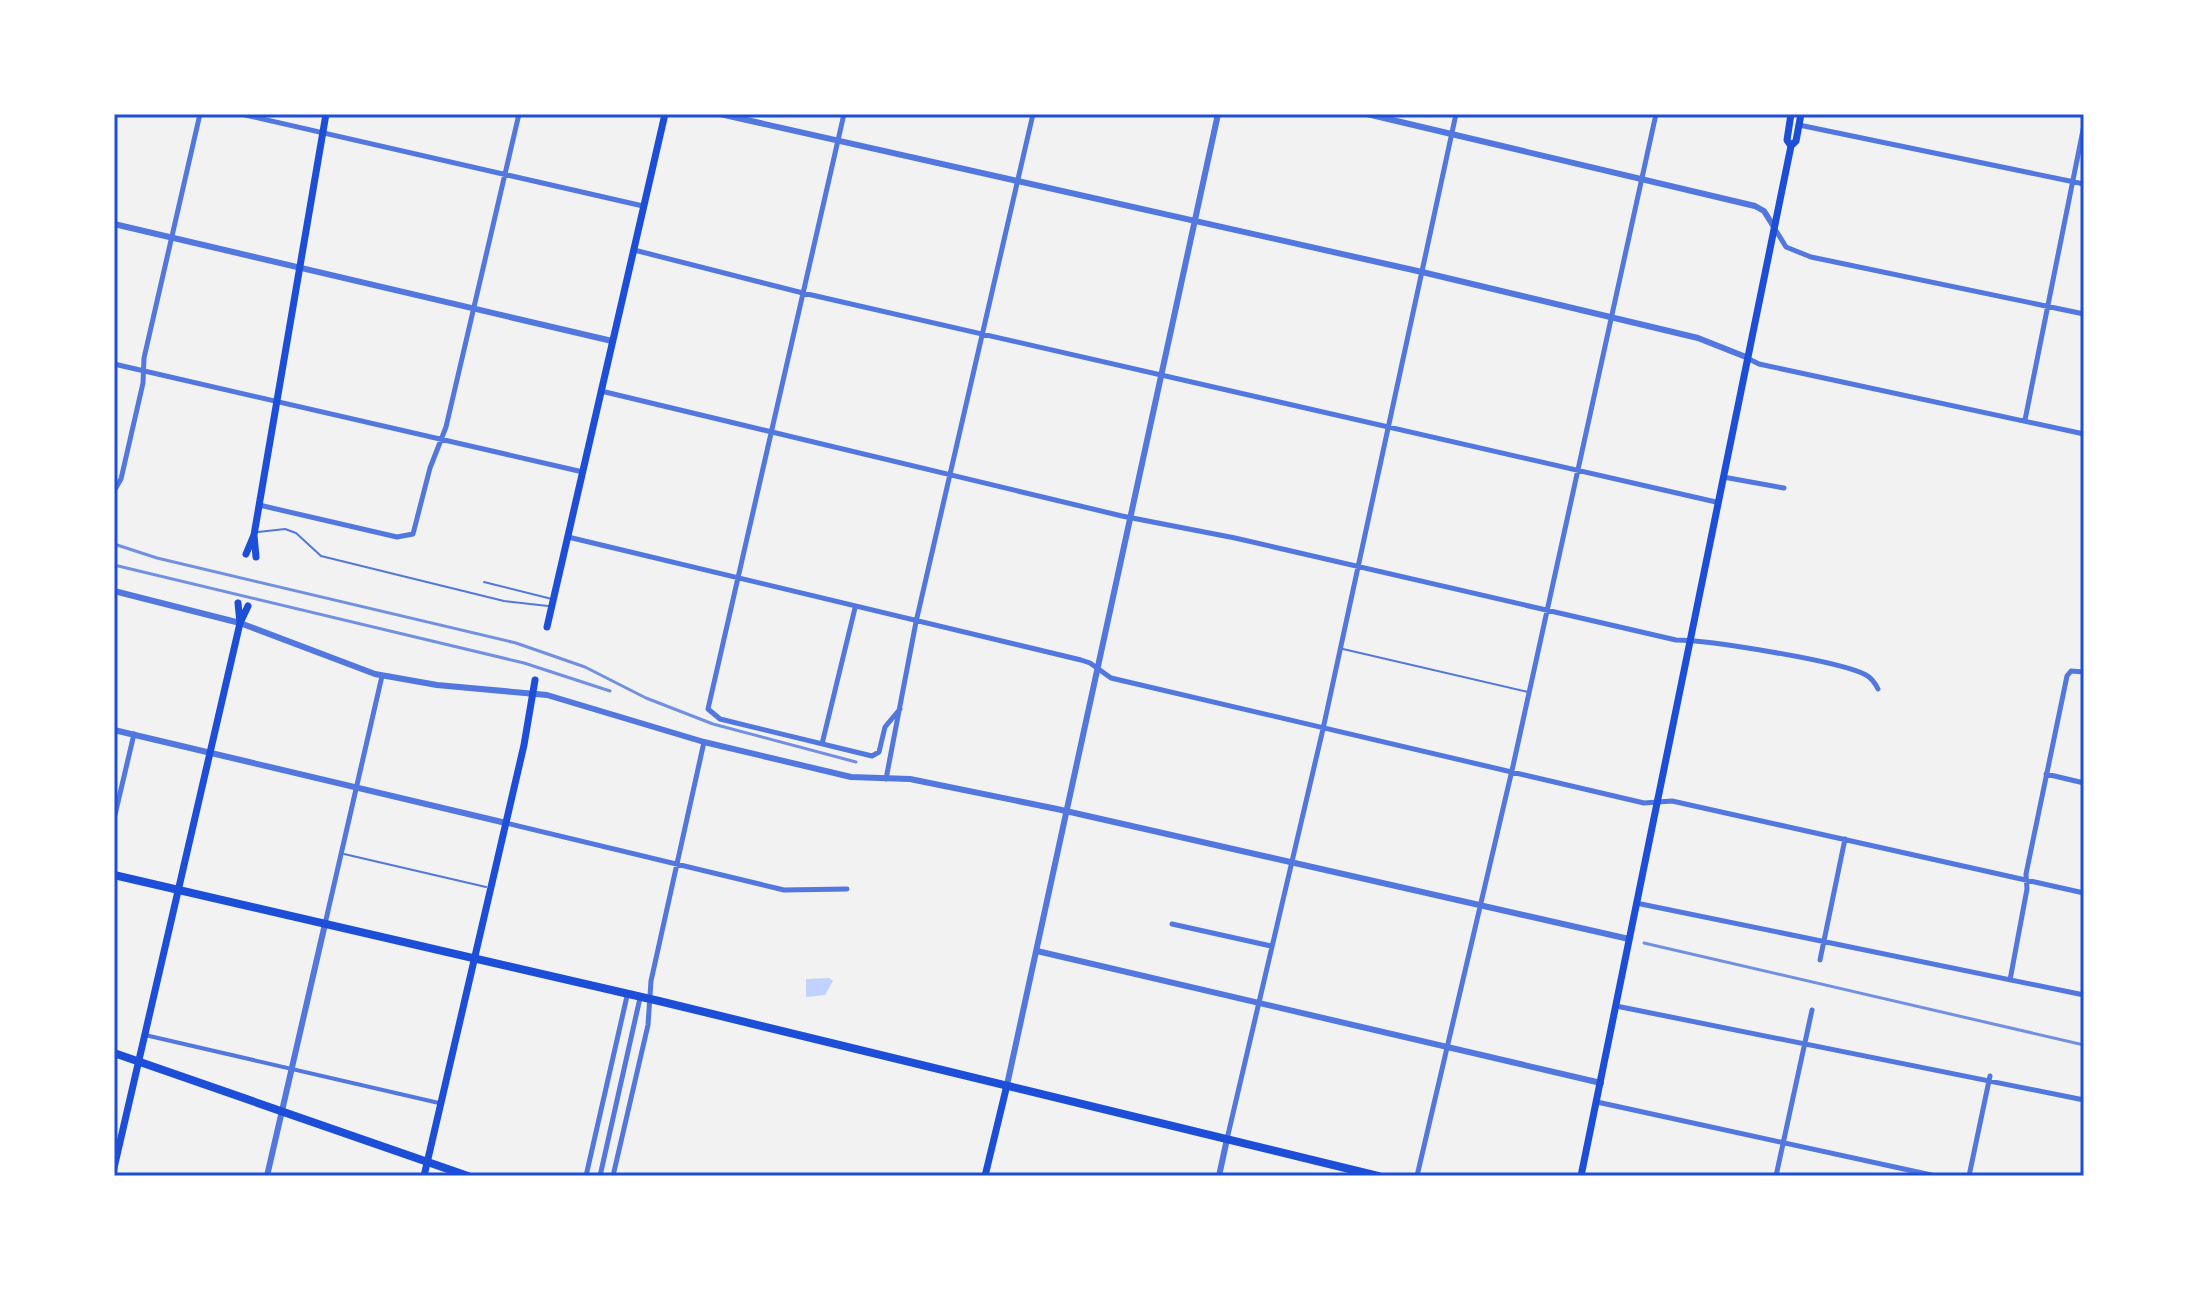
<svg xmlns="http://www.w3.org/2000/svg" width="2198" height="1290" font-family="'Source Sans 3',sans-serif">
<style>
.water{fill:#bfd3fe}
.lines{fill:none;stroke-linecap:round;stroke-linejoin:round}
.service{stroke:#5277de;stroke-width:2}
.pedestrian{stroke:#5277de;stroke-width:4}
.minor{stroke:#5277de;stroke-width:5}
.tertiary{stroke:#5277de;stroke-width:6}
.secondary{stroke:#1d4ed8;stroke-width:7}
.primary{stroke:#1d4ed8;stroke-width:8}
.rail{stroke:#7290e2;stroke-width:3}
.neatline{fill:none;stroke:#1d4ed8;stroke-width:3}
</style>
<rect width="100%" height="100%" fill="#f2f2f2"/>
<path class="water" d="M 829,978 L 833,981 L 825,995 L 806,997 L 806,979 Z"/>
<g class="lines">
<path class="service" d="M 258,532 L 285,529 L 296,533 L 321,556 L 504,601 L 548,606
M 484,582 L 552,599
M 1343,649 L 1528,692
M 344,854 L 486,887"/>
<path class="pedestrian" d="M 145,1035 L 439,1103"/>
<path class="minor" d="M 241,114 L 643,206
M 844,114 L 708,709 L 720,719 L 872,756 L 879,752 L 885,727 L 900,709
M 1799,125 L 2084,184
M 1775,229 L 1786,247 L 1811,257 L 2084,314
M 634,250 L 803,293 L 1716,502
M 1747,358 L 1759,364 L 2084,434
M 114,364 L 583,472
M 601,391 L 1122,516 L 1235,538 L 1676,640 C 1708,640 1840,661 1866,675 C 1872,678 1875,683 1878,689
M 2025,420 L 2084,125
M 1723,477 L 1784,488
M 114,491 L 121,479 L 143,383 L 144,358 L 200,114
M 259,505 L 397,537 L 413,534 L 430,468 L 446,427 L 519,114
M 568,537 L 1081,660 L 1090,663 L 1111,678 L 1644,803 L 1672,801 L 2084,893
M 822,744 L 855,608
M 2046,774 L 2084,783
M 886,779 L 916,622 L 1033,114
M 114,819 L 134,734
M 506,823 L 784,890 L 847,889
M 1636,903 L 2084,995
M 325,924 L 382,676
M 1172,924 L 1271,946
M 1820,960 L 1845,839
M 2010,980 L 2027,889 L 2026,874 L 2067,676 L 2071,671 L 2084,672
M 1616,1006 L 2084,1100
M 1597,1102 L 1936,1176
M 1227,1139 L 1323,729 L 1456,114
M 586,1176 L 627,996
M 600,1176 L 640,998
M 613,1176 L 648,1025 L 651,981 L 704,742
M 1417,1176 L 1513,766 L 1656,114
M 1776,1176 L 1812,1010
M 1969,1176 L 1990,1076"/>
<path class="tertiary" d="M 720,114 L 1422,272 L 1698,338 L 1746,357
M 1367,114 L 1755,206 L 1764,211 L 1774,227
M 114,224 L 612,341
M 114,591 L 240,623 L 375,674 L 437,685 L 547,695 L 704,742 L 851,777 L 910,779 L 1057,809 L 1629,939
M 114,730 L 506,823
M 1037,951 L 1601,1083
M 1007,1085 L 1218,114
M 267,1176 L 325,924
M 1219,1176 L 1227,1139"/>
<path class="secondary" d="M 1791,146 L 1787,140 L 1791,114
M 254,535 L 256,557
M 246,554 L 254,535 L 326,114
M 238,603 L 240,623
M 547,627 L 665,114
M 114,1168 L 240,623 L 248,606
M 424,1176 L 524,745 L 535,680
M 985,1176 L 1007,1085
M 1581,1176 L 1791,146 L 1796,141 L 1801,114"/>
<path class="primary" d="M 114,875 L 659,1001 L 1378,1176
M 114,1053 L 468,1176"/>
<path class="rail" d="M 114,544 L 157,558 L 516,643 L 585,667 L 646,698 L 713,724 L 856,762
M 114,565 L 524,663 L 610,691
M 1644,943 L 2084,1045"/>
</g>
<rect width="2198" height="1290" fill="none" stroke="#ffffff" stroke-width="232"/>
<rect x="116" y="116" width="1966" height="1058" class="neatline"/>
</svg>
